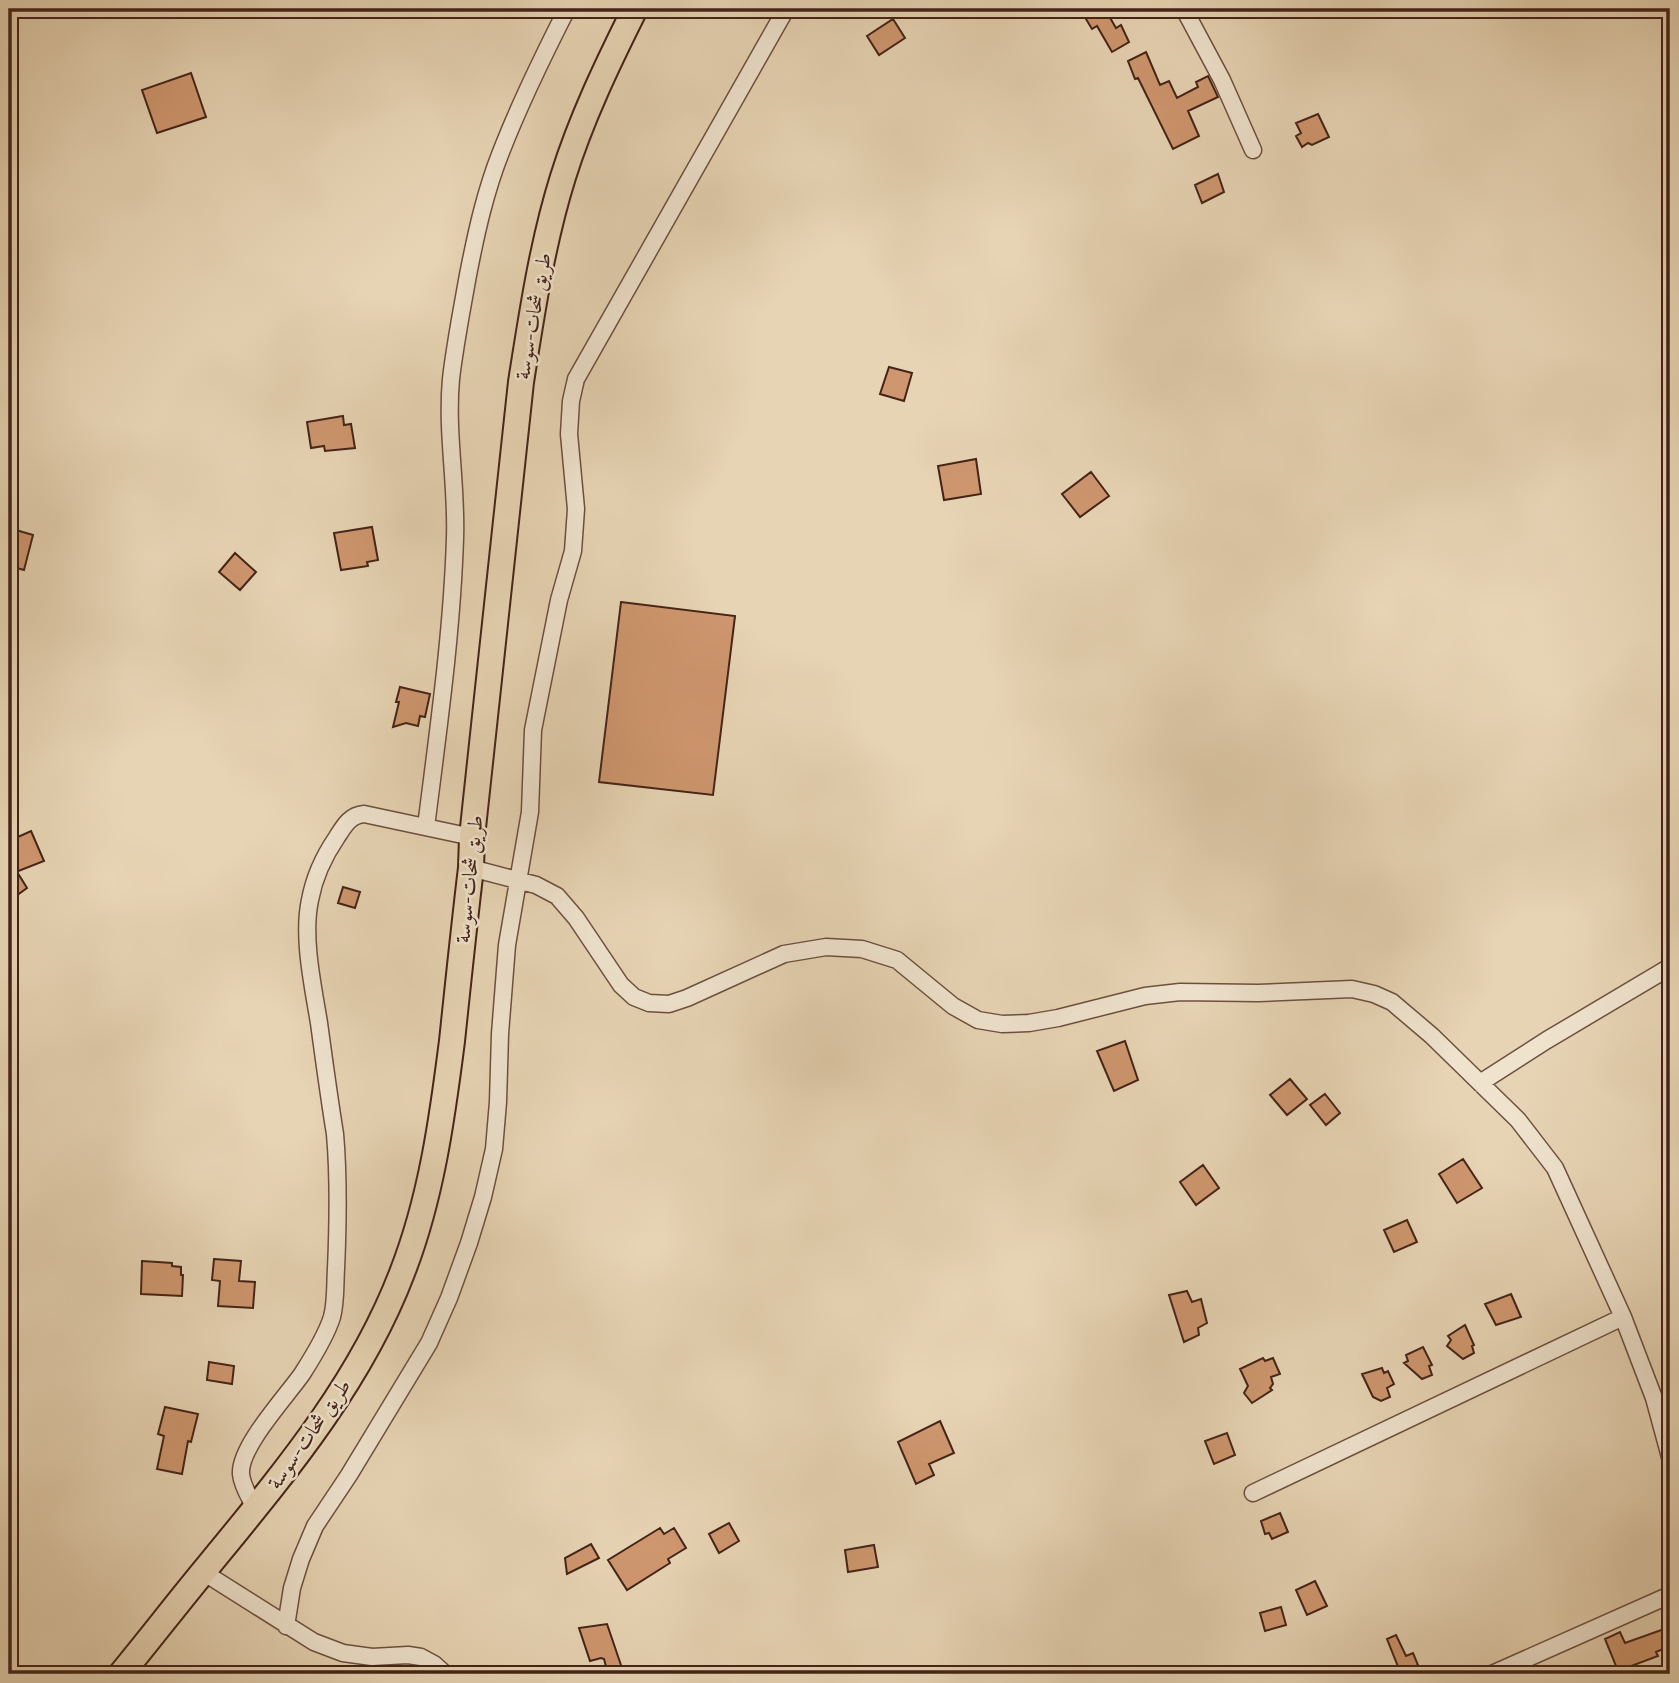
<svg xmlns="http://www.w3.org/2000/svg" width="1679" height="1683" font-family="Alegreya,Amiri,serif">
<style>
.building{fill:#cf976f;stroke:#442318;stroke-width:2}
.lines{fill:none;stroke-linecap:round;stroke-linejoin:round}
.street-casing{stroke:#6d4f3f;stroke-width:19}
.primary-casing{stroke:#442318;stroke-width:28}
.street{stroke:#efe3ce;stroke-width:16}
.primary{stroke:#e7d4b4;stroke-width:24}
.labels{text-anchor:middle;dominant-baseline:central;stroke-width:5;stroke-linejoin:round;paint-order:stroke}
.street-label{font-size:21px;fill:#442318;stroke:#efe3ce}
</style>
<rect width="100%" height="100%" fill="#e7d4b4"/>
<filter id="stains"><feTurbulence type="fractalNoise" baseFrequency=".00286" numOctaves="4"/><feColorMatrix values="0 0 0 0 .2 0 0 0 0 .09 0 0 0 0 .02 0 0 0 .5 -.17"/></filter>
<radialGradient id="worn" r=".72"><stop offset=".6" stop-color="#630" stop-opacity="0"/><stop offset="1" stop-color="#630" stop-opacity=".3"/></radialGradient>
<path class="building" d="M 1080,9 L 1105,9 L 1116,28 L 1121,25 L 1129,42 L 1112,52 L 1097,26 L 1092,29 Z
M 893,19 L 905,38 L 879,55 L 867,36 Z
M 1146,52 L 1160,85 L 1169,81 L 1177,98 L 1198,87 L 1196,82 L 1208,76 L 1218,97 L 1188,111 L 1199,136 L 1173,149 L 1138,78 L 1135,79 L 1128,61 Z
M 191,73 L 206,117 L 157,133 L 142,90 Z
M 1318,114 L 1329,137 L 1312,145 L 1308,143 L 1302,147 L 1296,136 L 1301,133 L 1296,123 Z
M 1218,174 L 1224,192 L 1202,203 L 1195,185 Z
M 889,367 L 912,373 L 904,401 L 880,394 Z
M 343,416 L 344,425 L 351,424 L 355,448 L 325,451 L 324,446 L 311,448 L 307,422 Z
M 976,459 L 981,494 L 944,500 L 938,466 Z
M 1091,472 L 1109,496 L 1080,517 L 1062,494 Z
M 372,527 L 378,560 L 367,562 L 368,566 L 341,570 L 334,533 Z
M 9,528 L 33,535 L 24,570 L 9,566 Z
M 235,553 L 256,572 L 240,590 L 219,572 Z
M 621,602 L 735,616 L 713,795 L 599,782 Z
M 400,687 L 430,694 L 425,717 L 420,716 L 418,726 L 406,723 L 393,727 L 399,702 L 396,702 Z
M 31,831 L 44,861 L 16,872 L 9,855 L 9,841 Z
M 19,875 L 27,888 L 9,901 L 9,881 Z
M 343,887 L 360,892 L 355,908 L 338,903 Z
M 1125,1041 L 1138,1080 L 1114,1091 L 1097,1051 Z
M 1290,1079 L 1307,1099 L 1287,1115 L 1270,1095 Z
M 1325,1094 L 1340,1113 L 1326,1125 L 1310,1105 Z
M 1463,1159 L 1482,1188 L 1457,1203 L 1439,1174 Z
M 1203,1165 L 1219,1188 L 1196,1205 L 1180,1182 Z
M 1407,1220 L 1417,1242 L 1394,1252 L 1384,1230 Z
M 214,1259 L 241,1261 L 239,1281 L 255,1282 L 253,1308 L 218,1306 L 220,1281 L 212,1280 Z
M 142,1261 L 172,1263 L 172,1266 L 181,1267 L 181,1275 L 183,1275 L 182,1296 L 141,1294 Z
M 1187,1291 L 1192,1302 L 1201,1299 L 1207,1323 L 1198,1328 L 1199,1335 L 1184,1342 L 1169,1295 Z
M 1511,1294 L 1521,1317 L 1496,1325 L 1485,1304 Z
M 1465,1325 L 1474,1345 L 1472,1346 L 1474,1353 L 1463,1359 L 1447,1346 L 1451,1340 L 1448,1336 Z
M 1423,1347 L 1432,1365 L 1429,1366 L 1432,1375 L 1422,1379 L 1404,1363 L 1408,1361 L 1406,1355 Z
M 1263,1358 L 1265,1361 L 1273,1358 L 1280,1374 L 1271,1377 L 1273,1384 L 1270,1388 L 1272,1390 L 1252,1403 L 1244,1393 L 1248,1386 L 1240,1369 Z
M 209,1362 L 234,1366 L 232,1384 L 207,1380 Z
M 1382,1368 L 1384,1373 L 1388,1371 L 1394,1384 L 1387,1388 L 1390,1397 L 1381,1401 L 1373,1397 L 1362,1374 Z
M 165,1407 L 198,1414 L 191,1442 L 188,1441 L 182,1474 L 157,1469 L 164,1436 L 158,1434 Z
M 940,1421 L 954,1453 L 929,1464 L 934,1475 L 916,1484 L 898,1442 Z
M 1227,1433 L 1235,1455 L 1214,1464 L 1205,1441 Z
M 1280,1513 L 1288,1532 L 1272,1539 L 1269,1533 L 1265,1534 L 1261,1521 Z
M 729,1523 L 739,1541 L 719,1553 L 709,1534 Z
M 660,1528 L 664,1534 L 674,1528 L 686,1548 L 668,1559 L 670,1563 L 627,1590 L 608,1560 Z
M 591,1544 L 599,1558 L 567,1574 L 565,1558 Z
M 874,1545 L 878,1567 L 848,1572 L 845,1550 Z
M 1315,1581 L 1327,1606 L 1307,1615 L 1296,1590 Z
M 1281,1607 L 1286,1625 L 1265,1631 L 1260,1613 Z
M 607,1624 L 623,1671 L 614,1674 L 608,1674 L 604,1659 L 601,1658 L 590,1661 L 579,1628 Z
M 1664,1629 L 1670,1646 L 1656,1652 L 1658,1656 L 1618,1671 L 1605,1639 L 1620,1632 L 1625,1643 Z
M 1396,1635 L 1406,1656 L 1413,1653 L 1418,1665 L 1412,1668 L 1415,1674 L 1401,1674 L 1387,1639 Z"/>
<g class="lines">
<g class="street-casing">
<path id="street" d="M 1184,9 L 1222,80 L 1253,150
M 426,827 C 438,731 452,634 455,538 C 457,485 446,432 451,379 C 455,344 462,309 468,275 C 476,234 485,192 501,152 C 520,103 543,56 567,9
M 471,868 L 536,885 L 557,896 L 576,918 L 621,985 L 634,997 L 649,1003 L 669,1004 L 687,998 L 784,954 L 826,947 L 862,949 L 897,960 L 953,1006 L 978,1020 L 1002,1024 L 1029,1023 L 1058,1018 L 1145,996 L 1180,992 L 1258,993 L 1352,989 L 1374,994 L 1392,1002 L 1432,1036 L 1518,1120 L 1555,1168 L 1623,1317 L 1654,1398 L 1670,1457
M 1480,1083 L 1547,1040 L 1670,967
M 1253,1493 L 1623,1317
M 255,1508 C 250,1498 242,1486 241,1474 C 239,1447 286,1397 302,1374 C 311,1360 327,1333 332,1317 C 336,1302 335,1284 336,1269 C 338,1224 339,1179 335,1134 C 329,1097 324,1060 319,1023 C 313,986 302,937 310,900 C 314,878 324,856 337,837 C 344,826 350,815 364,814 L 472,837
M 203,1572 L 314,1642 L 343,1653 L 372,1657 L 408,1655 L 421,1657 L 434,1664 L 445,1674
M 286,1626 L 292,1588 L 301,1559 L 315,1526 L 349,1475 L 429,1343 L 449,1298 L 469,1243 L 483,1197 L 494,1149 L 498,1102 L 500,1034 L 507,945 L 530,812 L 533,730 L 559,600 L 573,551 L 576,509 L 569,434 L 571,401 L 576,379 L 786,9
M 1492,1674 L 1670,1595"/>
</g>
<g class="primary-casing">
<path id="primary" d="M 121,1674 C 149,1640 176,1605 204,1571 C 279,1479 359,1386 402,1273 C 431,1199 442,1120 452,1041 C 458,984 464,926 471,868 L 472,837 L 521,382 C 532,313 542,244 563,177 C 581,119 608,63 635,9"/>
</g>
<use href="#street" class="street"/>
<use href="#primary" class="primary"/>
</g>
<g class="labels">
<g class="street-label">
<text transform="translate(533 316) rotate(-80)">طريق شحات-سوسة</text>
<text transform="translate(469 879) rotate(-84)">طريق شحات-سوسة</text>
<text transform="translate(309 1434) rotate(-55)">طريق شحات-سوسة</text>
</g>
</g>
<rect width="1679" height="1683" fill="none" stroke="#e7d4b4" stroke-width="35"/>
<rect x="10" y="10" width="1658" height="1662" fill="none" stroke="#442318" stroke-width="3.5"/>
<rect x="18" y="18" width="1644" height="1648" fill="none" stroke="#442318" stroke-width="2"/>
<rect width="100%" height="100%" filter="url(#stains)"/>
<rect width="100%" height="100%" fill="url(#worn)"/>
</svg>
